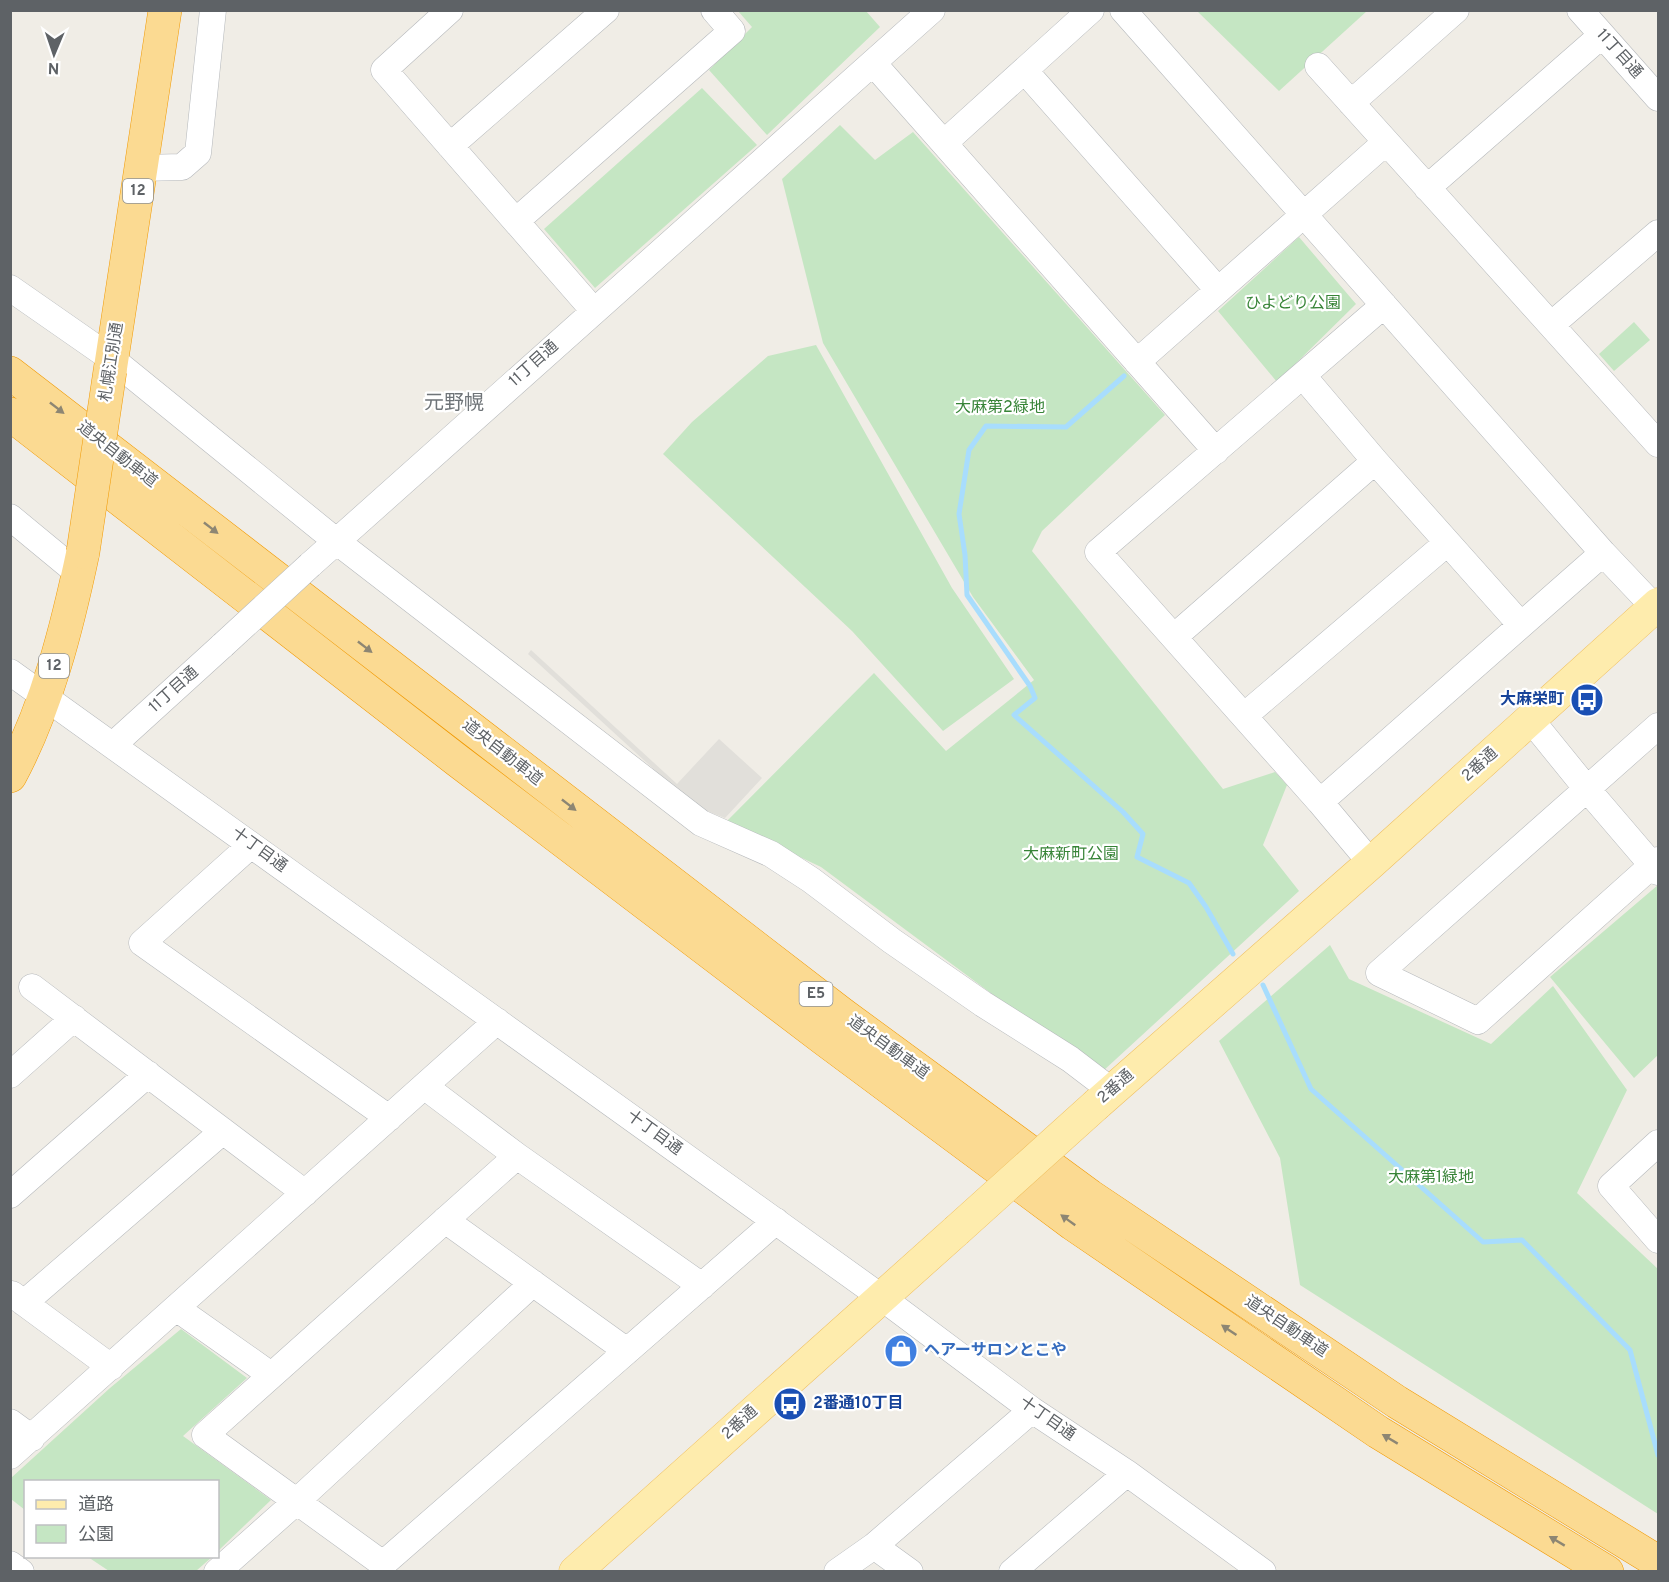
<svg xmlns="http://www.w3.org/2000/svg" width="1669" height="1582" font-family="Overpass,'Noto Sans JP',sans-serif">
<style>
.industrial{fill:#e1dfda}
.green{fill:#c5e6c3}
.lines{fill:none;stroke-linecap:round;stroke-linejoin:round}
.stream{stroke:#a8ddfd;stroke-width:5}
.minor-casing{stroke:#b6b9bc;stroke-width:27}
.major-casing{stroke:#efbf60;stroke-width:33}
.highway-casing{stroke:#f19a04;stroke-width:34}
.minor{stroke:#fff;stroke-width:26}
.major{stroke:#feecad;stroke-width:32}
.highway{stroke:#fbda92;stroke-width:33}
.minor-bridge-casing{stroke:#b6b9bc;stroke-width:27;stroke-linecap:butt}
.major-bridge-casing{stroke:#efbf60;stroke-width:33;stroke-linecap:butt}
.highway-bridge-casing{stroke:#f19a04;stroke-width:34;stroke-linecap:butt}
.minor-bridge{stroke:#fff;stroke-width:26}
.major-bridge{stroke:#feecad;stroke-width:32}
.highway-bridge{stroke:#fbda92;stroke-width:33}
.oneway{fill:#8d8673}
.labels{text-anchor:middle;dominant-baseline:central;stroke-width:4.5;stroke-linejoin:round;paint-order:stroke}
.shield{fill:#fff;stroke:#8e9194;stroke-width:1.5}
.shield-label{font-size:15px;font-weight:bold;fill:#5e6266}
.street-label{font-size:16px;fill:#5e6266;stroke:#fff}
.park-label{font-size:16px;fill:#378437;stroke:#fff}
.transit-label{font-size:16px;font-weight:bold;fill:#164399;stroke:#fff;text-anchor:end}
.shop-label{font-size:16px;font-weight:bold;fill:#366cbe;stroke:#fff;text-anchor:start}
.quarter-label{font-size:20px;fill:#6f7478;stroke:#fff}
</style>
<rect width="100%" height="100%" fill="#f0ede6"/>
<path class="industrial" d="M 531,650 L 677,784 L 719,739 L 762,778 L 725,818 L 694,806 L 528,654 Z"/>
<path class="green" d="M 738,11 L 866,11 L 880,27 L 767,135 L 709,70 L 752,27 Z
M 1197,11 L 1367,11 L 1279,91 Z
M 702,88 L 757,145 L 595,288 L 544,229 Z
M 840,125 L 875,160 L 913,132 L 1165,415 L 1042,531 L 1032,551 L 1223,789 L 1275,772 L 1287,785 L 1263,845 L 1299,891 L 1103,1071 L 1034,1025 L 821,867 L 726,822 L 874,673 L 946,751 L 1034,680 L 973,597 L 823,343 L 782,179 Z
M 1299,237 L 1356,304 L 1277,382 L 1218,311 Z
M 1634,322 L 1650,340 L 1614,371 L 1599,354 Z
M 816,345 L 952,588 L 1014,679 L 943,731 L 852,631 L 663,454 L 692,422 L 768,356 Z
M 1658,885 L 1658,1055 L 1634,1078 L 1550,977 Z
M 1330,945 L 1349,979 L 1491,1044 L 1553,986 L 1627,1090 L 1577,1193 L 1658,1269 L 1658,1514 L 1300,1285 L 1280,1158 L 1219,1041 Z
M 181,1329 L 247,1378 L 183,1436 L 271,1500 L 218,1551 L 218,1482 L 26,1482 L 25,1510 L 11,1499 L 11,1478 L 110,1388 Z
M 88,1557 L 212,1556 L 212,1557 L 196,1571 L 109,1571 Z"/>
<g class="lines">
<path class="stream" d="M 1124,376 L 1066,427 L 986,426 L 969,450 L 959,514 L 965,555 L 967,595 L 1030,686 L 1035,698 L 1014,715 L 1123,812 L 1143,834 L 1137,857 L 1189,883 L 1206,907 L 1233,954
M 1263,985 L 1311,1089 L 1483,1242 L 1522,1240 L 1630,1350 L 1658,1455"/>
<g class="minor-casing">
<path id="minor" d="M 450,10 L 384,70 L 594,311
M 1123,10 L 1603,553 L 1655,608
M 1580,10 L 1658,98
M 873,63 L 1216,451
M 1318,66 L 1658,444
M 1025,71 L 1218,290
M 1351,103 L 1456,10
M 944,143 L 1091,10
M 450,146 L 606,10
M 141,168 L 182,167 L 198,153 L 213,10
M 1427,188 L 1602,35
M 516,221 L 732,31 L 714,10
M 10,288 L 112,359 L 336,541 L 701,823 L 771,854 L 811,880 L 892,941 L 983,1004 L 1070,1059 L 1112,1091
M 1551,325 L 1658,233
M 1137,362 L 1386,142
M 1303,376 L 1375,461 L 1521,625
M 10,517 L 79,574
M 310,565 L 932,10
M 1174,637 L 1375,461
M 10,672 L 881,1297 L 1032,1410 L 1127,1473 L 1263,1572
M 1244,716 L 1447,543
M 1531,720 L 1587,789 L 1658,872
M 1658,726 L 1379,973 L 1478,1021 L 1658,860
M 113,745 L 223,645
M 1320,802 L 1603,553
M 251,845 L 142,943 L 389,1118
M 1371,863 L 1320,802 L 1098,552 L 1384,305
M 32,987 L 305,1193
M 10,1075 L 74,1018
M 424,1086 L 517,1156 L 702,1286
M 1658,1143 L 1611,1186 L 1658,1240
M 517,1156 L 205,1435 L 383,1564 L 776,1221
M 10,1195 L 148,1074
M 445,1220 L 627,1351
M 12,1294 L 111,1367
M 24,1303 L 223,1131
M 176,1308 L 271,1375
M 10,1422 L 32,1438
M 10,1456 L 497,1021
M 874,1546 L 910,1572
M 10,1564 L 21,1572
M 217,1572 L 297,1501 L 533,1283
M 837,1572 L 874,1546 L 1032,1410
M 1012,1572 L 1127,1473"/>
</g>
<g class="major-casing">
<path id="major" d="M 1097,1104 L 1371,863 L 1658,604
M 575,1572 L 956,1231"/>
</g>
<g class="highway-casing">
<path id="highway" d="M 110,371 L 165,10
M 10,373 L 842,1014 L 1090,1196 L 1397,1402 L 1658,1562
M 10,414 L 458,761 L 824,1039 L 1073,1224 L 1378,1432 L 1607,1572
M 10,776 C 47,707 67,628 83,552"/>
</g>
<use href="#minor" class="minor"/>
<use href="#major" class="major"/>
<use href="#highway" class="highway"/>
<g class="minor-bridge-casing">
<path id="minor-bridge" d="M 223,645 L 310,565"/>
</g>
<g class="major-bridge-casing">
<path id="major-bridge" d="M 956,1231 L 1097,1104"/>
</g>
<g class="highway-bridge-casing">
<path id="highway-bridge" d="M 83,552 L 110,371"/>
</g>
<use href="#minor-bridge" class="minor-bridge"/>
<use href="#major-bridge" class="major-bridge"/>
<use href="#highway-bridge" class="highway-bridge"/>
</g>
<defs><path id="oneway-solid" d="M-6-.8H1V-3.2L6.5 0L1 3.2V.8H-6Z" transform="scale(1.5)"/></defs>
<g class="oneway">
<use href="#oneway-solid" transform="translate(57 408) rotate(38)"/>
<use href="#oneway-solid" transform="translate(211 528) rotate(38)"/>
<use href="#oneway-solid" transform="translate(365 647) rotate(38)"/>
<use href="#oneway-solid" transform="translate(569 805) rotate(38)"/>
<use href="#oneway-solid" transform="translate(1068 1220) rotate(-144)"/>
<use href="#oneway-solid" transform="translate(1229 1330) rotate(-146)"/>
<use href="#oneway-solid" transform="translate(1390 1439) rotate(-149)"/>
<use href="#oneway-solid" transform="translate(1557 1541) rotate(-149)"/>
</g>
<defs>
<g id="bus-disc" transform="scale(1.725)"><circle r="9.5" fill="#1a4fb4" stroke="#fff"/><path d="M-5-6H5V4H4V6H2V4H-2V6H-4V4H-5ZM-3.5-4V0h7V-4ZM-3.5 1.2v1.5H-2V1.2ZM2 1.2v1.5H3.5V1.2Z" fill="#fff"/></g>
<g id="shop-disc" transform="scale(1.725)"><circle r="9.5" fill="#3f7fe0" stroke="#fff"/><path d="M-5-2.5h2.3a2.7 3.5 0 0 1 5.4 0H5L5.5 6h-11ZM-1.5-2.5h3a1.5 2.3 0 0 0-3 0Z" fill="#fff"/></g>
</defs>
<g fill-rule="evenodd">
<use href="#bus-disc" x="1587" y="700"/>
<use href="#shop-disc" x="901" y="1351"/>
<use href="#bus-disc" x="790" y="1404"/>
</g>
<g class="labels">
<g class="shield">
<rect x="123" y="179" width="30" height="24" rx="4.5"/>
<rect x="39" y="654" width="30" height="24" rx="4.5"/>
<rect x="799.5" y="982" width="33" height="24" rx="4.5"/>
</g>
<g class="shield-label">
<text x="138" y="191">12</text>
<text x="54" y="666">12</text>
<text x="816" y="994">E5</text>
</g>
<g class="street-label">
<text transform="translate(1619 54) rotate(48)">11丁目通</text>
<text transform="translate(112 362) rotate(-81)">札幌江別通</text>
<text transform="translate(534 364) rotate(-42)">11丁目通</text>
<text transform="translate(117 455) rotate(38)">道央自動車道</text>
<text transform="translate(174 690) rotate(-42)">11丁目通</text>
<text transform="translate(502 753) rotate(38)">道央自動車道</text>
<text transform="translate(1480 765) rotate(-42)">2番通</text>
<text transform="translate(259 850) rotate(36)">十丁目通</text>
<text transform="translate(888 1048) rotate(36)">道央自動車道</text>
<text transform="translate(1116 1087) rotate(-41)">2番通</text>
<text transform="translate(654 1133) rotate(36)">十丁目通</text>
<text transform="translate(1286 1327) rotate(34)">道央自動車道</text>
<text transform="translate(1047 1419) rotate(35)">十丁目通</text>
<text transform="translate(740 1423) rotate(-42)">2番通</text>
</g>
<g class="park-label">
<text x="1293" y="304">ひよどり公園</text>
<text x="1000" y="408">大麻第2緑地</text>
<text x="1071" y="855">大麻新町公園</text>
<text x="1431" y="1178">大麻第1緑地</text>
</g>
<g class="transit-label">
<text x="1564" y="700">大麻栄町</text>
<text x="813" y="1404" text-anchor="start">2番通10丁目</text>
</g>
<g class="shop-label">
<text x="924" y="1351">ヘアーサロンとこや</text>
</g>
<g class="quarter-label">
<text x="454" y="404">元野幌</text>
</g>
</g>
<rect width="1669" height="1582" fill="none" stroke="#5e6266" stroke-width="24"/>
<rect x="24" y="1480" width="195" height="78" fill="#ffffff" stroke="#bfc0c2" stroke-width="1.5"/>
<rect x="36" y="1500" width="30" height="9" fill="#feecad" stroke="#bfc0c2" stroke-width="1.5"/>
<text x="78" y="1510" font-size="18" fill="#5e6266">道路</text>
<rect x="36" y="1525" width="30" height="18" fill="#c5e6c3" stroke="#bfc0c2" stroke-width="1.5"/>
<text x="78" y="1540" font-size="18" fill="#5e6266">公園</text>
<g transform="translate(54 54) rotate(182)" stroke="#ffffff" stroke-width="4.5" paint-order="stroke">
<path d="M0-4.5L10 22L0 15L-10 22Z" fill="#5e6266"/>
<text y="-9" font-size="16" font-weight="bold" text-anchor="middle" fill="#5e6266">N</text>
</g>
</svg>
